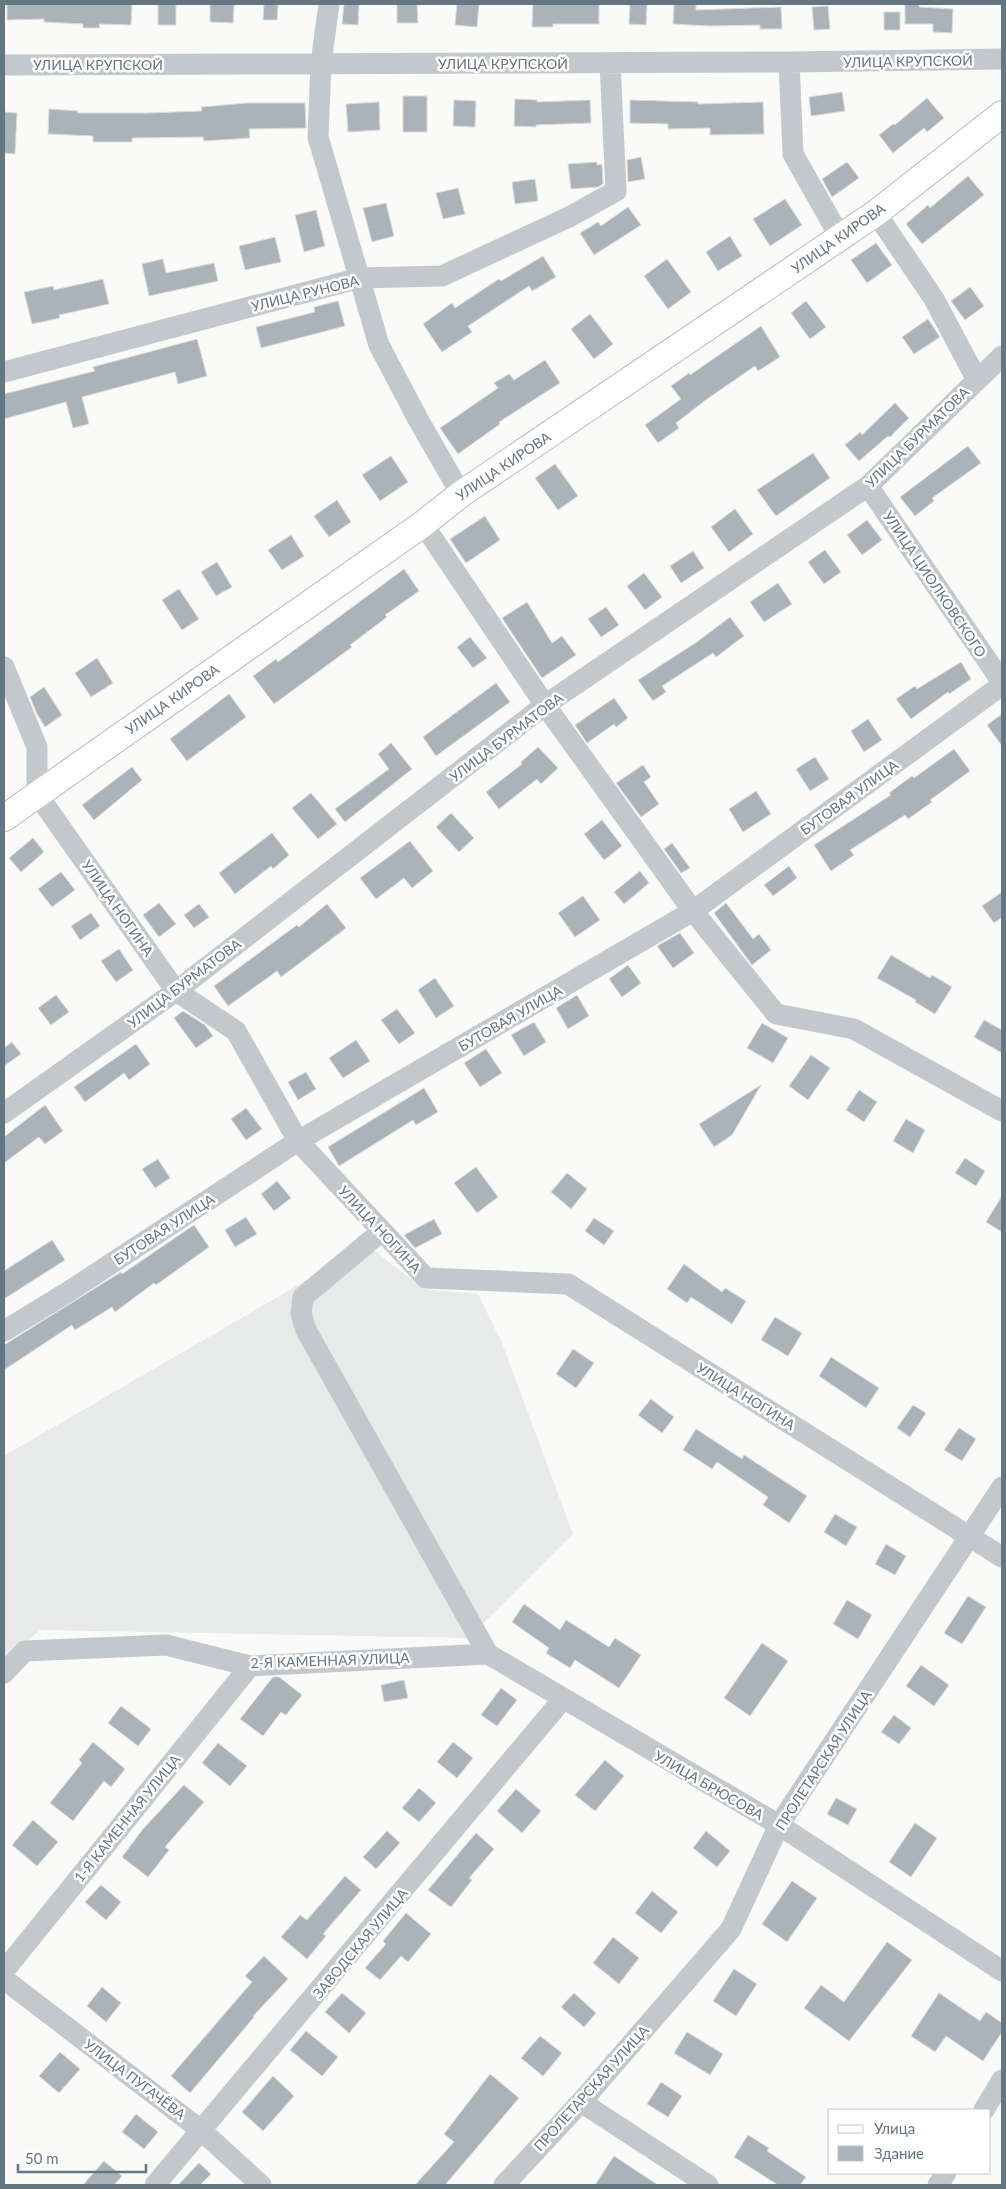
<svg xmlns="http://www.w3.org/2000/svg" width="1006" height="2189" font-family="Lato,sans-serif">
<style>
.built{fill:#e8e9e9}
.building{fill:#aab3b9;stroke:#dcdcda}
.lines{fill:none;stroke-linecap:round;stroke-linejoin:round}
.major-casing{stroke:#b5babe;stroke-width:28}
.minor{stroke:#c3c8cc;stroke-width:21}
.major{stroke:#fff;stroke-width:26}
.labels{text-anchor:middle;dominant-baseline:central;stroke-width:5;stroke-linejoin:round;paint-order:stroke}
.street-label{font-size:14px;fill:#657683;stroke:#fff}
</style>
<rect width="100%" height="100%" fill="#fafaf8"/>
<path class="built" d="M 367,1245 L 424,1289 L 478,1294 L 502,1343 L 573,1534 L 468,1638 L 40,1630 L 4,1663 L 4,1456 Z"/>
<path class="building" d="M 7,4 L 132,4 L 131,25 L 99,24 L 100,28 L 83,28 L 83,24 L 44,22 L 44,19 L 7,20 Z
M 158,4 L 176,4 L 176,25 L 158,25 Z
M 210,4 L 234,4 L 233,23 L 210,22 Z
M 264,4 L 278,4 L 277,20 L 263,20 Z
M 344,4 L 359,4 L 358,25 L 342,24 Z
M 397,4 L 417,4 L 418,23 L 397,23 Z
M 457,4 L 479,4 L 477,27 L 455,25 Z
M 533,4 L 599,4 L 599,24 L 553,24 L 553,27 L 532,27 Z
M 630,4 L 647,4 L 646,25 L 629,24 Z
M 674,4 L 696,4 L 696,10 L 781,7 L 782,29 L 760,29 L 760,25 L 709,26 L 673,24 Z
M 905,4 L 919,4 L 919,7 L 953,9 L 952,33 L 933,32 L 933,24 L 905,24 Z
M 828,6 L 830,29 L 814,30 L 812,7 Z
M 884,12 L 900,12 L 900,30 L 884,30 Z
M 842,92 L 845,111 L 811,116 L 809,97 Z
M 403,96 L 427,96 L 427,132 L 403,132 Z
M 927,98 L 944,118 L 927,132 L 924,128 L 893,153 L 879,135 L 893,124 L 895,125 Z
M 515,99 L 537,100 L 537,102 L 590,100 L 591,123 L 536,125 L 536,127 L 514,126 Z
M 454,100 L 476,101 L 475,127 L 453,126 Z
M 630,100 L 698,102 L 698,104 L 763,102 L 764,134 L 710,135 L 710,128 L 668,129 L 668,124 L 630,123 Z
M 379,102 L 380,130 L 348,132 L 346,104 Z
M 247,103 L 305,103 L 306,128 L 249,129 L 250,138 L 204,141 L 203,137 L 132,138 L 132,142 L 93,142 L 93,136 L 48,134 L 49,109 L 78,111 L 78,113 L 147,113 L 202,111 L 201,107 Z
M 4,112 L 17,113 L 15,154 L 4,153 Z
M 641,157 L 645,179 L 628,182 L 627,160 Z
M 597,162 L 597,165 L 602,164 L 603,184 L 598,187 L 571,189 L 568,164 Z
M 847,162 L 859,178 L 832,197 L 822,179 Z
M 968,176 L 984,195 L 922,244 L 906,224 L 928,205 L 930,208 Z
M 535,179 L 538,201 L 515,204 L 512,182 Z
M 458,188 L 465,214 L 443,219 L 436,193 Z
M 785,199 L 802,225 L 770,246 L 753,219 Z
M 386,203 L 394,236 L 372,242 L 363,208 Z
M 628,207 L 641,225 L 594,255 L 580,233 L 598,222 L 601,226 Z
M 316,210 L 325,246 L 304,252 L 295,215 Z
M 730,236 L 742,256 L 718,271 L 706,252 Z
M 275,237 L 281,262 L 245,270 L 239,246 Z
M 876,243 L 892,265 L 867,283 L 851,260 Z
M 543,256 L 556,277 L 532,291 L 529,286 L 468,326 L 472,332 L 442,352 L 423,324 L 452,303 L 455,308 L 499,279 L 501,281 Z
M 163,259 L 166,273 L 214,263 L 218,281 L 149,296 L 142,264 Z
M 667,259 L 691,292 L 668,309 L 644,276 Z
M 103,279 L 109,304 L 59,315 L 60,318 L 32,324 L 24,292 L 53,286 L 54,290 Z
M 970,287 L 984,306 L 965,320 L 951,301 Z
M 338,301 L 345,326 L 261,348 L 256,327 L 315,312 L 314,307 Z
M 806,301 L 826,327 L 810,339 L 791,313 Z
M 590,314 L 613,344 L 594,359 L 571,329 Z
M 928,319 L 940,337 L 914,354 L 902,337 Z
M 761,326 L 780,357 L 758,371 L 755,366 L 707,399 L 676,423 L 679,428 L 658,443 L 645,425 L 681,399 L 671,386 L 689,373 L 690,375 Z
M 197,339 L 207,376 L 178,384 L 175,372 L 82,397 L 89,424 L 73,428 L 66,402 L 4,419 L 4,394 L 95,371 L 93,367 Z
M 545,360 L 560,383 L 499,422 L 500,424 L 458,454 L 440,428 L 498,388 L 494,383 L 509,374 L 514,380 Z
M 895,403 L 909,418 L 890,437 L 888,436 L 859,461 L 845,445 L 860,432 L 862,435 Z
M 968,446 L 981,463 L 932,498 L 934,501 L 915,516 L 900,497 Z
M 813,453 L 830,478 L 776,516 L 757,490 Z
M 391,456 L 408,482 L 380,501 L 362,475 Z
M 555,464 L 578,496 L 558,510 L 535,478 Z
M 337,500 L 351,522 L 329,537 L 314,516 Z
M 735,509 L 753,534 L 729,552 L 711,527 Z
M 485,516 L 500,540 L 466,563 L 450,539 Z
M 867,520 L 882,540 L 862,555 L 847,535 Z
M 291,535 L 304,556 L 282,570 L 268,550 Z
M 825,550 L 841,572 L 824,584 L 808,562 Z
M 693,551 L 704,568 L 681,583 L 670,566 Z
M 217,562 L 232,587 L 216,596 L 201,572 Z
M 404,569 L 419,591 L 385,615 L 387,617 L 350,645 L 352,647 L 274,704 L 253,676 L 276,659 L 278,662 Z
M 644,573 L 662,597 L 645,610 L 627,586 Z
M 778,583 L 792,604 L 764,622 L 750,602 Z
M 179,589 L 199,619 L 182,630 L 162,600 Z
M 527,602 L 552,643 L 562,636 L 576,655 L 542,678 L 502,618 Z
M 606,607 L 619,625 L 601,637 L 588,619 Z
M 730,617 L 744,636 L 716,657 L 713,653 L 662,686 L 666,692 L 653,701 L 638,680 L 697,642 Z
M 470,637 L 487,658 L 473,668 L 457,647 Z
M 97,658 L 113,683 L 91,697 L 75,673 Z
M 961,662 L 971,679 L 949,694 L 948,692 L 911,719 L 896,699 L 915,686 L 917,689 Z
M 496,683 L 510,702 L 436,756 L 423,737 Z
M 44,687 L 62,715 L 45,727 L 37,714 L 30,697 Z
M 229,694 L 246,717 L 187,761 L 170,739 Z
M 614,698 L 628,718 L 616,727 L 614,724 L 587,743 L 575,725 Z
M 1002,714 L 1002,746 L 987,725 Z
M 868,719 L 882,740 L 864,752 L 851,731 Z
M 391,743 L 412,769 L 345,822 L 335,809 L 389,769 L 378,754 Z
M 538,747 L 558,768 L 541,784 L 537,779 L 499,809 L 486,792 L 522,764 L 521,762 Z
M 954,749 L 970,771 L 930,800 L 932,802 L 908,819 L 905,815 L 850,850 L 854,855 L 831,871 L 814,845 L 891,795 L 889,793 L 912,776 L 914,778 Z
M 815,757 L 829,779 L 810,791 L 796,769 Z
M 643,765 L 651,777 L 644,782 L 659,804 L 641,817 L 616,783 Z
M 132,767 L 142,780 L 94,820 L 82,805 Z
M 756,791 L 771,814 L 743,832 L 729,809 Z
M 311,793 L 337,824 L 318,839 L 292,808 Z
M 451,813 L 474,838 L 459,852 L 436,827 Z
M 602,820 L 622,846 L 604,860 L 584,834 Z
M 272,833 L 289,855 L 273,869 L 271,866 L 235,894 L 219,873 Z
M 33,838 L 44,852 L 21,872 L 9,858 Z
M 410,841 L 433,871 L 412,888 L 404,878 L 376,899 L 360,878 Z
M 672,843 L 690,868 L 681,873 L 664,849 Z
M 789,866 L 797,878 L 773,896 L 764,885 Z
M 640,871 L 649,883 L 624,904 L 614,892 Z
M 61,872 L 75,890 L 52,907 L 38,889 Z
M 1002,892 L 1002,917 L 994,923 L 982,906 Z
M 583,896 L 600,920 L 575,937 L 558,913 Z
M 159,903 L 176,924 L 159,937 L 143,915 Z
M 726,903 L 753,939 L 759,934 L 771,950 L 752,965 L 714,913 Z
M 199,904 L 209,917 L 194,928 L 184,915 Z
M 327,904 L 346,928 L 281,977 L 277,971 L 228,1006 L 214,986 L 297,925 L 299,927 Z
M 91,913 L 100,926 L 80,940 L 71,926 Z
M 680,933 L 694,953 L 673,968 L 657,946 Z
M 119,949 L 133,970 L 116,982 L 101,961 Z
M 891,955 L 930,978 L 932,975 L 952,987 L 935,1014 L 915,1002 L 916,1000 L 877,978 Z
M 628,965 L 641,983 L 622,997 L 609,979 Z
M 435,978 L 454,1006 L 436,1018 L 418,990 Z
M 56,995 L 69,1012 L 51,1025 L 38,1008 Z
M 577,995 L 589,1016 L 568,1029 L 556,1008 Z
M 397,1009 L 415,1033 L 399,1044 L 381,1020 Z
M 183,1011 L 205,1025 L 213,1036 L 196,1048 L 174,1018 Z
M 984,1020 L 1002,1030 L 1002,1053 L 974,1037 Z
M 534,1022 L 546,1042 L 524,1056 L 511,1035 Z
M 762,1023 L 788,1038 L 773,1063 L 747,1048 Z
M 356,1040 L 370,1061 L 343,1078 L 329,1058 Z
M 12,1042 L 21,1054 L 4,1066 L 4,1048 Z
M 136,1044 L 150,1064 L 129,1080 L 124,1073 L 85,1102 L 74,1087 Z
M 486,1049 L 502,1073 L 480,1087 L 464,1063 Z
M 811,1055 L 830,1068 L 808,1100 L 789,1086 Z
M 306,1072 L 316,1089 L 298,1100 L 288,1082 Z
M 761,1085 L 732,1135 L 714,1147 L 699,1124 Z
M 424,1088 L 438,1112 L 416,1125 L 413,1120 L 339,1166 L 328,1147 Z
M 859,1090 L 877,1102 L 864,1122 L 846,1110 Z
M 45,1105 L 63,1131 L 45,1144 L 39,1137 L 4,1163 L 4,1137 Z
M 246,1108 L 262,1129 L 246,1140 L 231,1119 Z
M 906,1119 L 925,1130 L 913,1153 L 893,1141 Z
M 965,1158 L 985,1171 L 976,1186 L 955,1173 Z
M 158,1159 L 170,1178 L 155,1188 L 142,1169 Z
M 476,1167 L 498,1197 L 477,1213 L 454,1183 Z
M 567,1173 L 587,1189 L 571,1209 L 551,1192 Z
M 277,1181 L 291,1198 L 274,1211 L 261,1194 Z
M 1002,1196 L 1002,1232 L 986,1222 Z
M 246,1217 L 257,1234 L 235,1247 L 225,1230 Z
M 594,1218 L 614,1231 L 604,1245 L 585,1231 Z
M 434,1219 L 442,1234 L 415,1248 L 404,1235 Z
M 194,1225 L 209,1247 L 156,1285 L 154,1283 L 115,1312 L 112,1307 L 75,1330 L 72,1325 L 4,1370 L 4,1345 L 121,1272 L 122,1274 Z
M 52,1240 L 65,1260 L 4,1299 L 4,1271 Z
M 684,1264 L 722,1292 L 725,1288 L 746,1301 L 732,1324 L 691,1297 L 687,1303 L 667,1289 Z
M 775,1317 L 802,1333 L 788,1356 L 761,1340 Z
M 573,1349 L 594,1363 L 576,1388 L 556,1374 Z
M 831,1357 L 879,1388 L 866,1408 L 819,1376 Z
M 651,1399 L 674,1417 L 662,1433 L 638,1415 Z
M 913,1405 L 926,1413 L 910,1437 L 897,1428 Z
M 959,1428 L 976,1439 L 962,1461 L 944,1450 Z
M 696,1429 L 742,1459 L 744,1455 L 807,1496 L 789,1523 L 763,1505 L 768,1497 L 717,1462 L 712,1469 L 683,1450 Z
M 835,1514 L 857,1527 L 846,1546 L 824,1532 Z
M 886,1544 L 906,1556 L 895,1575 L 875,1564 Z
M 968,1596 L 986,1607 L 962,1644 L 944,1633 Z
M 847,1600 L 872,1615 L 858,1639 L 833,1624 Z
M 524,1604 L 560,1630 L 566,1620 L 609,1647 L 615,1638 L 641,1655 L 619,1688 L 575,1660 L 570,1668 L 546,1653 L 549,1648 L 512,1622 Z
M 762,1643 L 788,1661 L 750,1716 L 724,1698 Z
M 921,1665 L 949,1685 L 934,1706 L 906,1686 Z
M 273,1677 L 279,1677 L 302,1695 L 286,1715 L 281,1712 L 263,1736 L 240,1719 Z
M 404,1680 L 408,1698 L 384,1702 L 381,1685 Z
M 501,1688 L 517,1700 L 497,1726 L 481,1715 Z
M 121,1706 L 151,1729 L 138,1746 L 108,1723 Z
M 894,1715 L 911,1728 L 899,1744 L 881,1732 Z
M 93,1742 L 125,1769 L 111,1787 L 104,1781 L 73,1821 L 50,1803 L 82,1763 L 79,1760 Z
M 453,1742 L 473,1758 L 457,1778 L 437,1762 Z
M 218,1743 L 247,1766 L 230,1786 L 202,1763 Z
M 605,1760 L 624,1776 L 595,1811 L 575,1795 Z
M 184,1785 L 204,1802 L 165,1847 L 169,1850 L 148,1877 L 122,1857 L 143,1829 Z
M 419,1788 L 436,1803 L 419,1822 L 402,1808 Z
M 516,1789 L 541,1811 L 522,1833 L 497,1811 Z
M 836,1798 L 857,1809 L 848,1825 L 827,1814 Z
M 33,1820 L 58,1842 L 37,1866 L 12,1845 Z
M 915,1823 L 937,1838 L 911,1877 L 889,1862 Z
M 387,1831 L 400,1843 L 376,1869 L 363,1857 Z
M 706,1831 L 730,1851 L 717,1867 L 693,1848 Z
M 476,1833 L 494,1849 L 469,1878 L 472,1880 L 451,1907 L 428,1890 Z
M 345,1876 L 361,1890 L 323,1934 L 326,1936 L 307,1959 L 281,1937 L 300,1915 L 307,1920 Z
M 792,1881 L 817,1898 L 787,1942 L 762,1924 Z
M 101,1885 L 121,1902 L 106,1920 L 85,1902 Z
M 652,1891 L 678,1912 L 661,1933 L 635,1913 Z
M 406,1913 L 431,1934 L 408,1962 L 401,1956 L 380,1980 L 365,1968 L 386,1944 L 383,1941 Z
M 613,1937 L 639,1958 L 619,1984 L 593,1963 Z
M 887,1942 L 912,1960 L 849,2041 L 804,2008 L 821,1985 L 844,2002 Z
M 264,1956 L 288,1979 L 253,2016 L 254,2017 L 190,2093 L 171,2076 L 252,1982 L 245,1976 Z
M 734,1969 L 757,1984 L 736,2016 L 713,2001 Z
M 102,1987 L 121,2003 L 106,2022 L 87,2006 Z
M 342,1993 L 366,2013 L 349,2033 L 325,2012 Z
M 574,1993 L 596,2013 L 584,2027 L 561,2007 Z
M 939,1993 L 980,2021 L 986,2012 L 1002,2023 L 1002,2032 L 983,2061 L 946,2036 L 935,2052 L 911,2036 Z
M 306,2031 L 338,2057 L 322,2076 L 290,2050 Z
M 687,2032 L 723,2054 L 710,2075 L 674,2053 Z
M 540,2036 L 562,2053 L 543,2076 L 521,2058 Z
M 60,2052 L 80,2069 L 59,2093 L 39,2076 Z
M 490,2074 L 519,2098 L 445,2185 L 415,2185 L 454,2142 L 444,2134 Z
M 273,2076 L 294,2096 L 263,2131 L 242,2112 Z
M 661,2082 L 682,2096 L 668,2117 L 647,2104 Z
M 136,2114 L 158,2132 L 144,2149 L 122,2132 Z
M 748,2135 L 769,2148 L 767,2151 L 806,2177 L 800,2185 L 778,2185 L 734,2157 Z
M 614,2156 L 658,2185 L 595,2185 Z
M 104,2161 L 122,2176 L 114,2185 L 83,2185 Z
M 199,2163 L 211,2174 L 200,2185 L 178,2185 Z"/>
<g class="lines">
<g class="major-casing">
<path id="major" d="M 4,818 L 423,524 L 461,494 L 876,213 L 1002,114"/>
</g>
<path class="minor" d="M 329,4 L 321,63 L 318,137 L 379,345 L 419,421 L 461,494
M 789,62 L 793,154 L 840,237
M 4,65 L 789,62 L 1002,59
M 876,213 L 934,299 L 977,380
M 4,372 L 360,278 L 442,276 L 569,217 L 616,191 L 610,63
M 868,486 L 1002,682
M 423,524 L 545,705 L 693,911 L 776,1014 L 854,1029 L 1002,1111
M 4,667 L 37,747 L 37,794 L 176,991 L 236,1031 L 298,1141 L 426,1278 L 568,1284 L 1002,1557
M 4,1113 L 176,991 L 545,705 L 868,486 L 1002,356
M 382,1231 L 303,1297 L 301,1314 L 306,1330 L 488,1654 L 779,1825 L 1002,1971
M 4,1331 L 71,1290 L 298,1141 L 693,911 L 1002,685
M 4,1673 L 25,1651 L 166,1645 L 250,1666 L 488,1654
M 4,1971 L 250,1666
M 4,1979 L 202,2131 L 261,2185
M 581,2102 L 708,2185
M 984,2110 L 1002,2080
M 155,2185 L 563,1699
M 504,2185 L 581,2102 L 731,1929 L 779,1825 L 1002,1487
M 938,2185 L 946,2173"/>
<use href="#major" class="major"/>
</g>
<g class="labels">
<g class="street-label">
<text transform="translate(908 61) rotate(-1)">УЛИЦА КРУПСКОЙ</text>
<text x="503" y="63">УЛИЦА КРУПСКОЙ</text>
<text x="98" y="64">УЛИЦА КРУПСКОЙ</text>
<text transform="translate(838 238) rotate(-35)">УЛИЦА КИРОВА</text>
<text transform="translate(305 293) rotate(-14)">УЛИЦА РУНОВА</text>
<text transform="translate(917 437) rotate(-44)">УЛИЦА БУРМАТОВА</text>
<text transform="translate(503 466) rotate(-34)">УЛИЦА КИРОВА</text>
<text transform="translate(935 584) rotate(56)">УЛИЦА ЦИОЛКОВСКОГО</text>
<text transform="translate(172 699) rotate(-35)">УЛИЦА КИРОВА</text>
<text transform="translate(506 737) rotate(-37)">УЛИЦА БУРМАТОВА</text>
<text transform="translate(849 797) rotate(-36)">БУТОВАЯ УЛИЦА</text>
<text transform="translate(118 908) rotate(55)">УЛИЦА НОГИНА</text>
<text transform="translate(184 983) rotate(-37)">УЛИЦА БУРМАТОВА</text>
<text transform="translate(510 1018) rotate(-30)">БУТОВАЯ УЛИЦА</text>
<text transform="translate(164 1229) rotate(-33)">БУТОВАЯ УЛИЦА</text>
<text transform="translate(380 1229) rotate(47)">УЛИЦА НОГИНА</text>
<text transform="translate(746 1396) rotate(32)">УЛИЦА НОГИНА</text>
<text transform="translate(330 1660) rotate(-2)">2-Я КАМЕННАЯ УЛИЦА</text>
<text transform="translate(823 1760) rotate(-57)">ПРОЛЕТАРСКАЯ УЛИЦА</text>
<text transform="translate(709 1785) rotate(30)">УЛИЦА БРЮСОВА</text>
<text transform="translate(127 1818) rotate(-51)">1-Я КАМЕННАЯ УЛИЦА</text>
<text transform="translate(360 1943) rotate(-50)">ЗАВОДСКАЯ УЛИЦА</text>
<text transform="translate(135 2079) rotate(37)">УЛИЦА ПУГАЧЁВА</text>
<text transform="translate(591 2088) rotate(-48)">ПРОЛЕТАРСКАЯ УЛИЦА</text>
</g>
</g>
<rect width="1006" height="2189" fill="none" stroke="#657683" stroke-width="10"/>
<rect x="828" y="2109" width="162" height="65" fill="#ffffff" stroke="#c1c8cd"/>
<rect x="838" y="2125" width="25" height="8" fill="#ffffff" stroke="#c1c8cd"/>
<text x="874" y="2134" font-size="15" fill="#657683">Улица</text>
<rect x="838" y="2146" width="25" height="15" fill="#aab3b9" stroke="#c1c8cd"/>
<text x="874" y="2159" font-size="15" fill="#657683">Здание</text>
<path d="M18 2164v8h128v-8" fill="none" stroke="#657683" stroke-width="2.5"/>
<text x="25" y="2164" font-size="15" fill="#657683" stroke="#ffffff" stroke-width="4" paint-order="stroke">50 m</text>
</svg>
